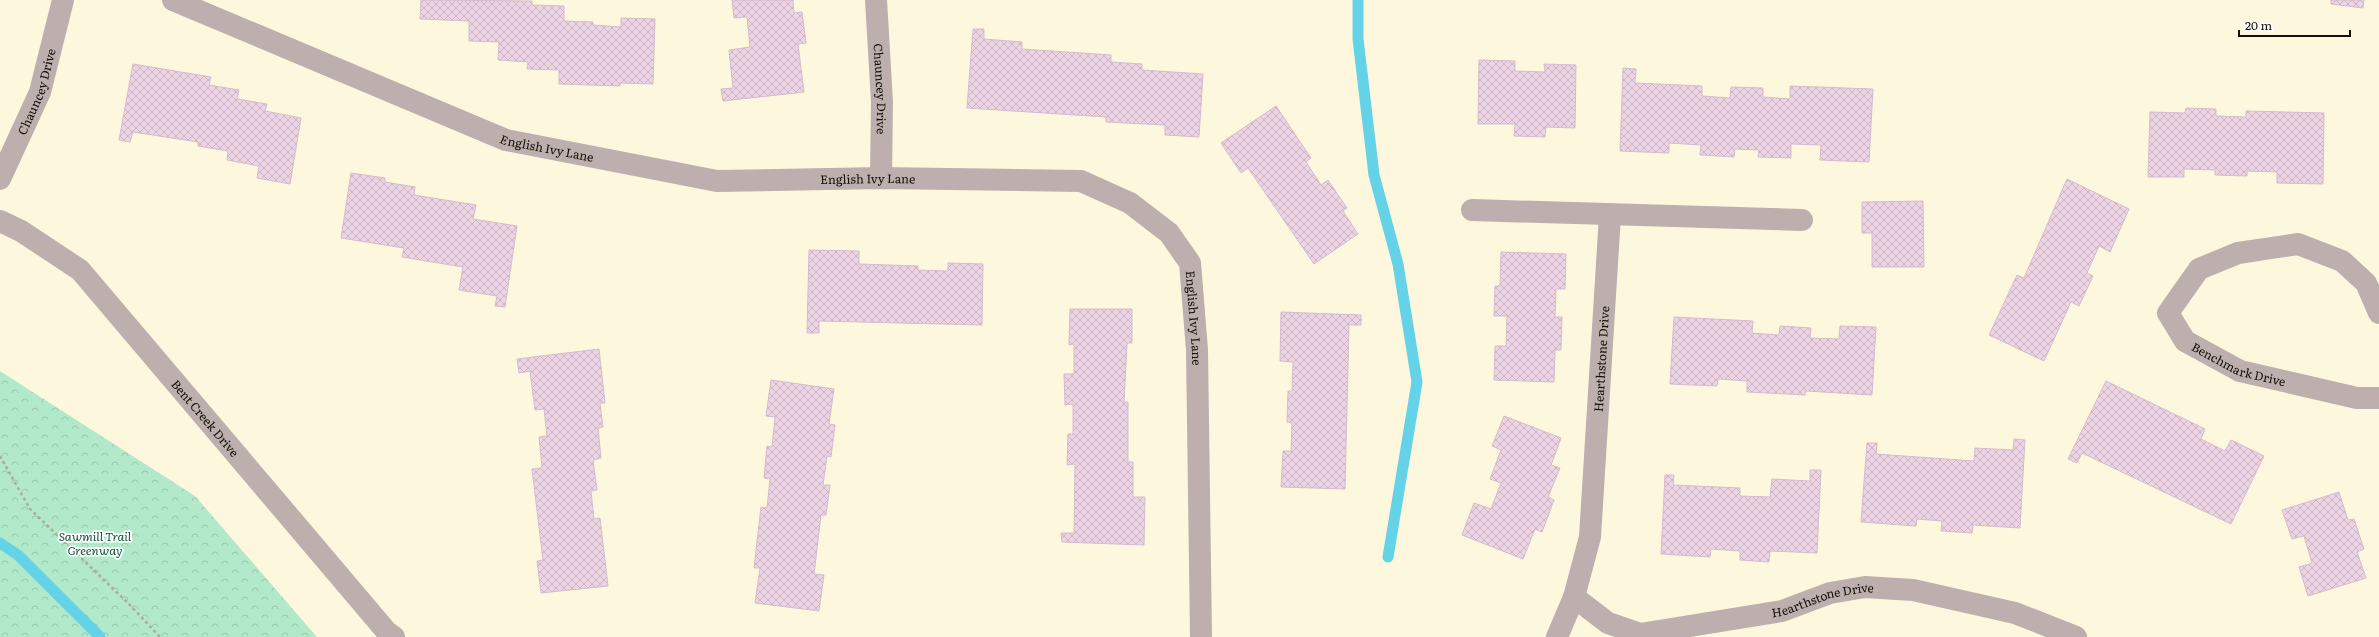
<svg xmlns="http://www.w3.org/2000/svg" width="2379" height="637" font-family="Literata,serif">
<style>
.forest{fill:url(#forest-crowns)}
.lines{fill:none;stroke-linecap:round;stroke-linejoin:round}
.stream{stroke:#65d3e7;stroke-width:11}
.building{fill:url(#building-cross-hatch);stroke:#d4bccd}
.path{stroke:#afab96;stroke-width:2.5;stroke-dasharray:3 3;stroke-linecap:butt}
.minor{stroke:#bdafae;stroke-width:22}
.tertiary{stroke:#bdafae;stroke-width:22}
.labels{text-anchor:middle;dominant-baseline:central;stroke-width:3.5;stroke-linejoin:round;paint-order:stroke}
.street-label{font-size:12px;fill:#110f06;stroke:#fff}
.park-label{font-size:12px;font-style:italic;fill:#0e5237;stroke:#fff}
</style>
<defs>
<pattern id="forest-crowns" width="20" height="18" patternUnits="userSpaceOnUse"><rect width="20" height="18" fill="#b2e9cb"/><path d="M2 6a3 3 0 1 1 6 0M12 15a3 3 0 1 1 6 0" fill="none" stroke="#98c7ad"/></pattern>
<pattern id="building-cross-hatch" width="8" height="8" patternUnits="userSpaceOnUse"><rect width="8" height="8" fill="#ecd4e5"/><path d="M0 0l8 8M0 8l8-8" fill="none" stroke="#c9b5c3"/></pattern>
</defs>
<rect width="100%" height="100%" fill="#fdf8dd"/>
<path class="forest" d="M 0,371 L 195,496 L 317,637 L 0,637 Z"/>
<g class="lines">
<path class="stream" d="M 1358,0 L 1358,39 L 1374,175 L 1398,264 L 1417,382 L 1388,557
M 0,543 L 18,555 L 100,637"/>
</g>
<path class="building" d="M 421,0 L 532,1 L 532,5 L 564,6 L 564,21 L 593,22 L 593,25 L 621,27 L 621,18 L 655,19 L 653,84 L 620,83 L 620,86 L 559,84 L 559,70 L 527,69 L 528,62 L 498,60 L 499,42 L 469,41 L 469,21 L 420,19 Z
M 732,0 L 793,0 L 794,13 L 802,12 L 806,43 L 798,44 L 804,92 L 723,101 L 721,89 L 733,88 L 729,50 L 750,47 L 747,17 L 734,18 Z
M 2331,0 L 2364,0 L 2363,8 L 2331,4 Z
M 973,29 L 984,29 L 984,39 L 1022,42 L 1022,49 L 1111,55 L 1111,62 L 1142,64 L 1142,70 L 1203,74 L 1199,137 L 1165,135 L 1165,125 L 1106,122 L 1106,117 L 967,108 Z
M 1479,60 L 1515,61 L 1515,71 L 1545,72 L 1544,64 L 1576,65 L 1575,128 L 1546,127 L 1545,137 L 1514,136 L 1515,124 L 1478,124 Z
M 133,64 L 211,77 L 209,85 L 239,90 L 237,99 L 267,104 L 265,111 L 301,118 L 290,184 L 257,178 L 259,166 L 227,160 L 228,151 L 198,146 L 198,142 L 133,132 L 130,142 L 119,140 Z
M 1623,68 L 1636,69 L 1635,83 L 1702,86 L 1702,96 L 1730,98 L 1731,87 L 1763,88 L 1763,97 L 1790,99 L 1790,86 L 1873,89 L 1869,162 L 1820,160 L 1821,145 L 1791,144 L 1791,158 L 1758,157 L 1759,150 L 1735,149 L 1734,157 L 1700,155 L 1701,145 L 1669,143 L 1669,153 L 1620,151 Z
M 1276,106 L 1311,158 L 1306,162 L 1321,185 L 1328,180 L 1347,208 L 1343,211 L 1358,234 L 1314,264 L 1248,168 L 1241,173 L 1221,143 Z
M 2186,108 L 2216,109 L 2216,116 L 2246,117 L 2246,111 L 2324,113 L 2323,184 L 2277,183 L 2277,172 L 2247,171 L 2247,176 L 2215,175 L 2215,170 L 2184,169 L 2184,177 L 2148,177 L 2150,112 L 2185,113 Z
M 351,173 L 385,178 L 385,182 L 415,187 L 414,195 L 476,205 L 473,219 L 517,226 L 505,307 L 495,306 L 497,296 L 459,290 L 463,267 L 402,257 L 404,248 L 341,238 Z
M 2067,179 L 2129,209 L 2110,252 L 2099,246 L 2087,273 L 2093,276 L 2079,306 L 2071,302 L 2044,361 L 1989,335 L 2017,275 L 2024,278 Z
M 1923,201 L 1924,267 L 1872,267 L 1872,233 L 1862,233 L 1862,202 Z
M 809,250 L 859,251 L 859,264 L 918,266 L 918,270 L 948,271 L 948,263 L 983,264 L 982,325 L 819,321 L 819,333 L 807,333 Z
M 1501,252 L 1566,254 L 1565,289 L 1556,289 L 1555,317 L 1562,317 L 1561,350 L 1555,350 L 1554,382 L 1494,380 L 1495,346 L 1506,346 L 1507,316 L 1494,316 L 1495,286 L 1500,286 Z
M 1070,309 L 1132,309 L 1132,343 L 1127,343 L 1124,402 L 1128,402 L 1128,462 L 1133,462 L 1133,497 L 1145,497 L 1144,545 L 1062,542 L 1061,533 L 1074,533 L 1075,464 L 1067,465 L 1068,434 L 1073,434 L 1073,404 L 1065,405 L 1064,374 L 1074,374 L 1074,344 L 1069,345 Z
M 1281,312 L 1361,315 L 1361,325 L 1349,325 L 1345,489 L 1281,487 L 1283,451 L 1291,451 L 1292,423 L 1287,422 L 1288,391 L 1292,391 L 1293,362 L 1280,361 Z
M 1674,317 L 1753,321 L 1752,333 L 1779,335 L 1780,326 L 1811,328 L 1810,338 L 1839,339 L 1840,326 L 1876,327 L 1872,395 L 1806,391 L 1805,395 L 1747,392 L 1747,381 L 1718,379 L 1717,386 L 1670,384 Z
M 599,349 L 605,403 L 600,403 L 603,427 L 598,428 L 601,458 L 593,460 L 597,490 L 591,491 L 594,519 L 600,518 L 608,586 L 541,593 L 537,561 L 543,560 L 532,469 L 542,468 L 539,437 L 547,436 L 544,409 L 535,410 L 530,371 L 519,373 L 517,359 Z
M 771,380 L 834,389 L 829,424 L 835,425 L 831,457 L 827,456 L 823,485 L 830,485 L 826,515 L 821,515 L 814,574 L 824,575 L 819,611 L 755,603 L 760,568 L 754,568 L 761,507 L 767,508 L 770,479 L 764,478 L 767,446 L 772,447 L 775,417 L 766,416 Z
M 2106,381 L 2205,429 L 2201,439 L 2225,451 L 2231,440 L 2264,456 L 2231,524 L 2082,453 L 2077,463 L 2068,459 Z
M 1504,416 L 1561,438 L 1551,465 L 1560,468 L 1548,497 L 1554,500 L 1542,532 L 1535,529 L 1523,559 L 1462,535 L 1474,503 L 1491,509 L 1501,483 L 1490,479 L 1501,450 L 1492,446 Z
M 2014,439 L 2025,440 L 2020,528 L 1973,525 L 1972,533 L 1941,531 L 1942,521 L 1917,519 L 1916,526 L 1861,522 L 1867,443 L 1877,443 L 1876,454 L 1974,461 L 1975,448 L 2013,450 Z
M 1810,470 L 1821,470 L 1817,553 L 1770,551 L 1769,562 L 1740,560 L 1740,551 L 1711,549 L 1710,557 L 1661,554 L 1665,475 L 1674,475 L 1673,485 L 1740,488 L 1740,496 L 1770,497 L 1772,479 L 1810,481 Z
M 2339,492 L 2348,520 L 2354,519 L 2364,549 L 2357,552 L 2366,578 L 2308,596 L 2299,567 L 2312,563 L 2304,536 L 2292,539 L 2282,510 Z"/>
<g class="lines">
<path class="path" d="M 0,456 L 30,509 L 128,603 L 160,637"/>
<g class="minor">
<path id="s1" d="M 173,0 L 506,140 L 717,181 L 881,178 L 1081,181 L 1130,203 L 1169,233 L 1190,263 L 1197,350 L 1201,637"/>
<path id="s2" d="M 876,0 L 882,102 L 881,178"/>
<path id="s3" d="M 0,179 L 40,92 L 63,0"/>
<path d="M 1472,210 L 1802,220"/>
<path id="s4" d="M 2379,313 L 2366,283 L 2342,261 L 2298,244 L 2238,253 L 2199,269 L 2168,313 L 2185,341 L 2240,371 L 2357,398 L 2379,398"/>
<path id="s5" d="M 1574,597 L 1608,623 L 1640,634 L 1782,611 L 1830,593 L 1865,587 L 1913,590 L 2015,613 L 2076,637"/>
<path id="s6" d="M 1557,637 L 1574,597 L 1590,537 L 1610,215"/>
</g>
<path class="tertiary" id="s7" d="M 0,221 L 21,231 L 80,270 L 387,632 L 394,637"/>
</g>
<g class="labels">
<g class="street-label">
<text stroke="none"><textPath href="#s2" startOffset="89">Chauncey Drive</textPath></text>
<text stroke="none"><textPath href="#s3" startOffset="95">Chauncey Drive</textPath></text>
<text stroke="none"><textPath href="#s1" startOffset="403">English Ivy Lane</textPath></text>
<text stroke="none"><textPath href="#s1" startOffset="727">English Ivy Lane</textPath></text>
<text stroke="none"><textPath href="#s1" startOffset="1135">English Ivy Lane</textPath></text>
<text stroke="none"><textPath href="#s6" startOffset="284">Hearthstone Drive</textPath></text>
<text stroke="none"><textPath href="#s4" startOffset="361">Benchmark Drive</textPath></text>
<text stroke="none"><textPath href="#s7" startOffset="288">Bent Creek Drive</textPath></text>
<text stroke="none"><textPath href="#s5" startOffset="263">Hearthstone Drive</textPath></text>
</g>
<g class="park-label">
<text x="95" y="536">Sawmill Trail<tspan x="95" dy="14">Greenway</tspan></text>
</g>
</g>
<path d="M2239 30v6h111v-6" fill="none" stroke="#110f06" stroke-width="2"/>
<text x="2245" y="30" font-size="12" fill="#110f06" stroke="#ffffff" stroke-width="3" paint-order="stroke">20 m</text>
</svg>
